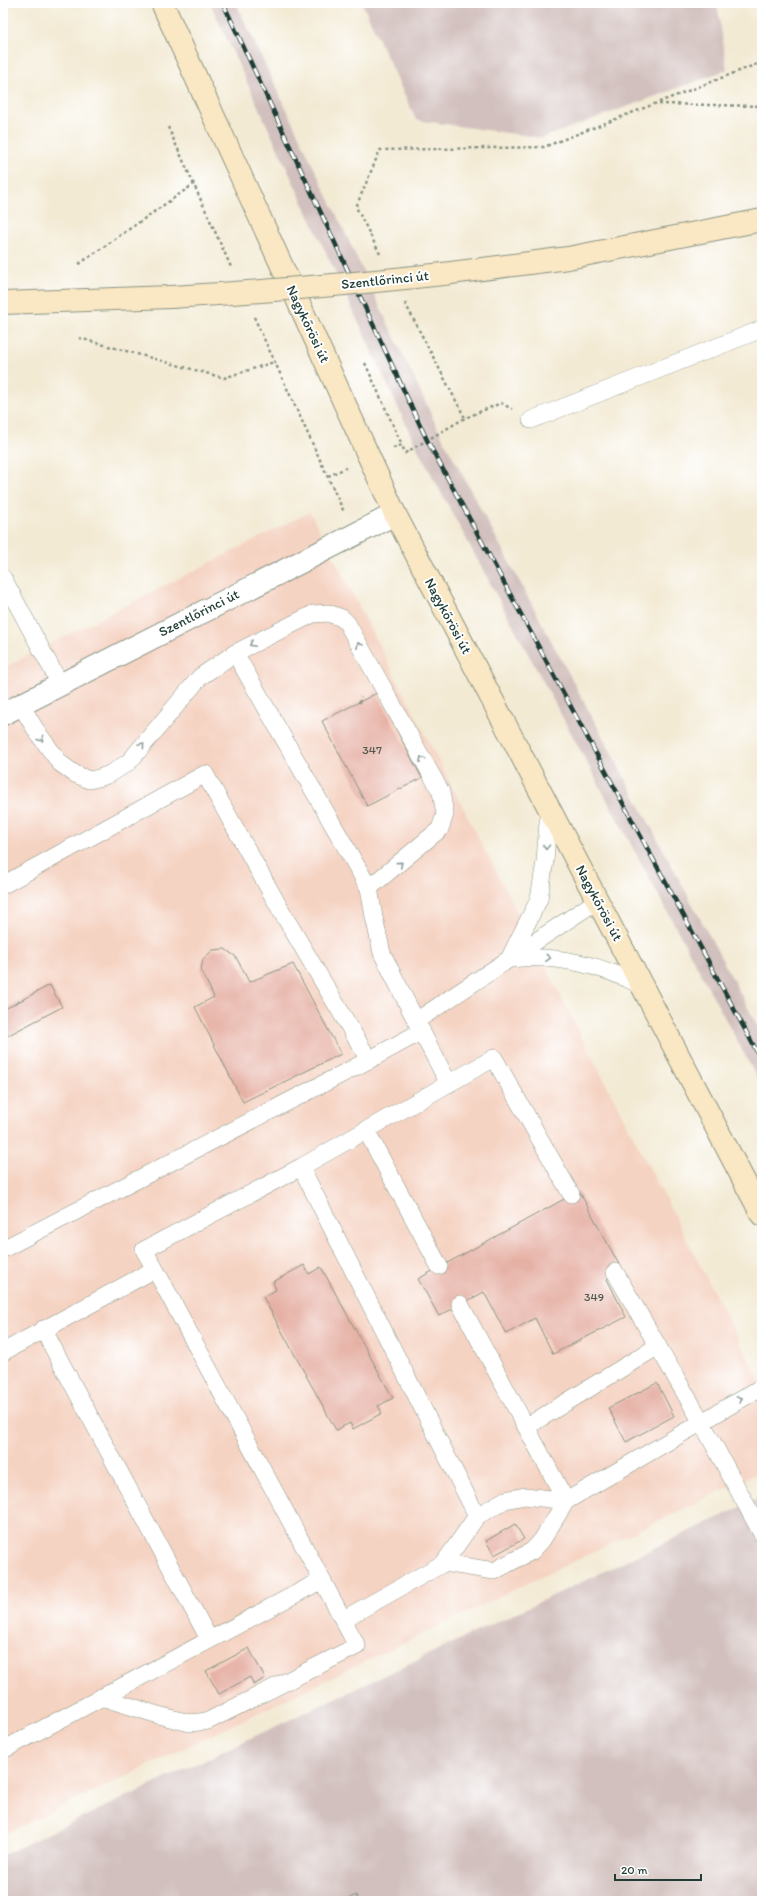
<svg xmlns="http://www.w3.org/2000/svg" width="765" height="1904" font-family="Itim,sans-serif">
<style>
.built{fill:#f5d3c2}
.industrial{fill:#d1c0bd}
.building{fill:#e6b1a5}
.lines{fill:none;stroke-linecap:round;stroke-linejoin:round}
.lane-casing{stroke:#899484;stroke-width:18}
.street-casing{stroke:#899484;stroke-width:24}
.secondary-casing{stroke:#899484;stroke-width:24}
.path{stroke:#899484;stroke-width:2.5;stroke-dasharray:3 3;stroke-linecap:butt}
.lane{stroke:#fff;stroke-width:17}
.street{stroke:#fff;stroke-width:22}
.secondary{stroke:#fae7c3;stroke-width:22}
.rail-casing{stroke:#1f3d34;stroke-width:4.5}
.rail{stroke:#fff;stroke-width:3;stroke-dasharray:9;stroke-linecap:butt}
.secondary-bridge-casing{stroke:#899484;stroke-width:24;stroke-linecap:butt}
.secondary-bridge{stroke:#fae7c3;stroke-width:22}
.oneway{stroke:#8f9e9a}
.labels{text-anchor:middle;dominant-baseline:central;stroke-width:4;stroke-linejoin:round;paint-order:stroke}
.number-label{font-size:12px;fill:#515a50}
.street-label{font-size:14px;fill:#1f3d34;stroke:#fff}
</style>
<rect width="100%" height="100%" fill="#fff"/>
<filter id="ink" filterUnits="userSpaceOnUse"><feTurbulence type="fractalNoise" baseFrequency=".025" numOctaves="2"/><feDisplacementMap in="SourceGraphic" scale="8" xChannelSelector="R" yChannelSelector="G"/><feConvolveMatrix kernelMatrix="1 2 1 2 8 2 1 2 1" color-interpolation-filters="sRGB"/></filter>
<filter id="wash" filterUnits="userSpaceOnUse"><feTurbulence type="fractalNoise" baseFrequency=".012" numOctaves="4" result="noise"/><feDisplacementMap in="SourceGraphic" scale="16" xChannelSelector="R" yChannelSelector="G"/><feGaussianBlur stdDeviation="0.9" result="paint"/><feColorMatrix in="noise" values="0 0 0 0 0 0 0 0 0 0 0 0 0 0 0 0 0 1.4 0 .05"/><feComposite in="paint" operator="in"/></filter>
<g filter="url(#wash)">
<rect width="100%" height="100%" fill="#f3ead4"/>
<path class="built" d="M 310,512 L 762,1385 L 762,1471 L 3,1835 L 3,668 Z"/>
<path class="industrial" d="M 210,3 L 236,3 L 440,433 L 762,1034 L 762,1087 L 416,446 Z
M 362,3 L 717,3 L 727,70 L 542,138 L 416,120 Z
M 762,1497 L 762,1901 L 3,1901 L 3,1855 Z"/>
<g id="blocks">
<path class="building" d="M 377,693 L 422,778 L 367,806 L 322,721 Z
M 225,949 L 236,957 L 249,982 L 293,964 L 341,1054 L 243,1102 L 195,1007 L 214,997 L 201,970 L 203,959 L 213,950 Z
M 50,985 L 62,1007 L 3,1038 L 3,1010 Z
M 579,1191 L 622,1270 L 607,1279 L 626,1317 L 553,1354 L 535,1318 L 506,1334 L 484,1292 L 439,1316 L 418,1279 Z
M 304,1265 L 309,1274 L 321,1267 L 393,1398 L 378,1406 L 382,1413 L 353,1429 L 350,1423 L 336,1430 L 263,1297 L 276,1290 L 273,1282 Z
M 657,1383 L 674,1416 L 626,1442 L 608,1408 Z
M 515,1524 L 524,1539 L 494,1555 L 486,1541 Z
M 249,1648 L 265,1678 L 254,1685 L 250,1677 L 219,1694 L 206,1671 Z
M 356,1895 L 358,1901 L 344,1901 Z"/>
</g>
</g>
<g filter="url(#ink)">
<use href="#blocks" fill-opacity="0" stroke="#899484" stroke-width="1"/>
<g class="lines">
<g class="lane-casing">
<path id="lane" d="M 531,420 L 762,329
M 3,578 L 60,684
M 235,653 L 369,888 L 374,917 L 382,953 L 416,1021 L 598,900
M 21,705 L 37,732 L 60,763 L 75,774 L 89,780 L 99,778 L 110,774 L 129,762 L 200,677 L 235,653 L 313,614 L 328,613 L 342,618 L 347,623 L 441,792 L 445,814 L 440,829 L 369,888
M 3,885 L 205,774 L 283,914 L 369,1060
M 509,959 L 539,899 L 545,861 L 549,809
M 511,959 C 556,954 602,965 642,986
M 416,1021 L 449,1084
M 366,1130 L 439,1266
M 301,1167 L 477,1516
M 3,1249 L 369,1060 L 422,1031
M 155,1269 L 322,1580
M 615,1272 L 701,1421 L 762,1534
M 460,1304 L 566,1501
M 43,1329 L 209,1639
M 3,1352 L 155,1269 L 144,1250 L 301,1167 L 494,1058 L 571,1194
M 526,1427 L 658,1346
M 444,1563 L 494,1571 L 532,1551 L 542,1540 L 566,1501 L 762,1387
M 344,1619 L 444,1563 L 477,1516 L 505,1500 L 525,1496 L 566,1501
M 3,1750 L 322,1580 L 357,1646 L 208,1721 L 190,1723 L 158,1715 L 101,1697"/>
</g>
<g class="street-casing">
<path id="street" d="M 3,714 L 395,514"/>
</g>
<g class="secondary-casing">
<path id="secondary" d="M 162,3 L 395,514 L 762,1215
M 443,274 L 568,258 L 762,220
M 3,303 L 171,297"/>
</g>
<path class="path" d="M 659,104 L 762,106
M 168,127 L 231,267
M 380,254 L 356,207 L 380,150 L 544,147 L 757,64
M 79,264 L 194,184
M 405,303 L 465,418
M 254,317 L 344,512
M 79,338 L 224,378 L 274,362
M 365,363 L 402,445
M 393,448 L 402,445 L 405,453 L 465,418 L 501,403 L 512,409
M 328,476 L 346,468
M 359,703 L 361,697"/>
<use href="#lane" class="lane"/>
<use href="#street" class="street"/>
<use href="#secondary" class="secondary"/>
<g class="rail-casing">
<path id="rail" d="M 223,3 L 427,440 L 762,1061"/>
</g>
<use href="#rail" class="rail"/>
<g class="secondary-bridge-casing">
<path id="secondary-bridge" d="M 171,297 C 262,292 352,284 443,274"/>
</g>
<use href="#secondary-bridge" class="secondary-bridge"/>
</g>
<defs><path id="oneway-chevron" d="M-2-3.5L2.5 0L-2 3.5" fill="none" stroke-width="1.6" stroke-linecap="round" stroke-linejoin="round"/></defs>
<g class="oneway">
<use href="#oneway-chevron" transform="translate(252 644) rotate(153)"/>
<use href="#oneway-chevron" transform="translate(359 645) rotate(-119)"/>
<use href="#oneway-chevron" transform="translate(41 739) rotate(53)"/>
<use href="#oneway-chevron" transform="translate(142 745) rotate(-50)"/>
<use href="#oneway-chevron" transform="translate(422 759) rotate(-119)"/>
<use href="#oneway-chevron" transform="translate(546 847) rotate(93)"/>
<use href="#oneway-chevron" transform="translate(400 864) rotate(-40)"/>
<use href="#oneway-chevron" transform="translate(548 958) rotate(4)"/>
<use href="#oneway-chevron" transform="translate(740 1399) rotate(-29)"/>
</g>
</g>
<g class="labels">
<g class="number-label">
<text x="372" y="750">347</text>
<text x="594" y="1297">349</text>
</g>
<g class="street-label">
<text transform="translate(385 280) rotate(-6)">Szentlőrinci út</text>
<text transform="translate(308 324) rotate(65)">Nagykőrösi út</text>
<text transform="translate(199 613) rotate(-27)">Szentlőrinci út</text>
<text transform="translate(448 616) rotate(62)">Nagykőrösi út</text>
<text transform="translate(599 903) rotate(62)">Nagykőrösi út</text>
</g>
</g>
<rect width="765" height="1904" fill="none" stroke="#fff" stroke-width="16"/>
<path d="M615 1874v6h86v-6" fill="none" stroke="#1f3d34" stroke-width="2"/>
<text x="621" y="1874" font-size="12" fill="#1f3d34" stroke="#ffffff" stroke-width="3" paint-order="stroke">20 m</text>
</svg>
